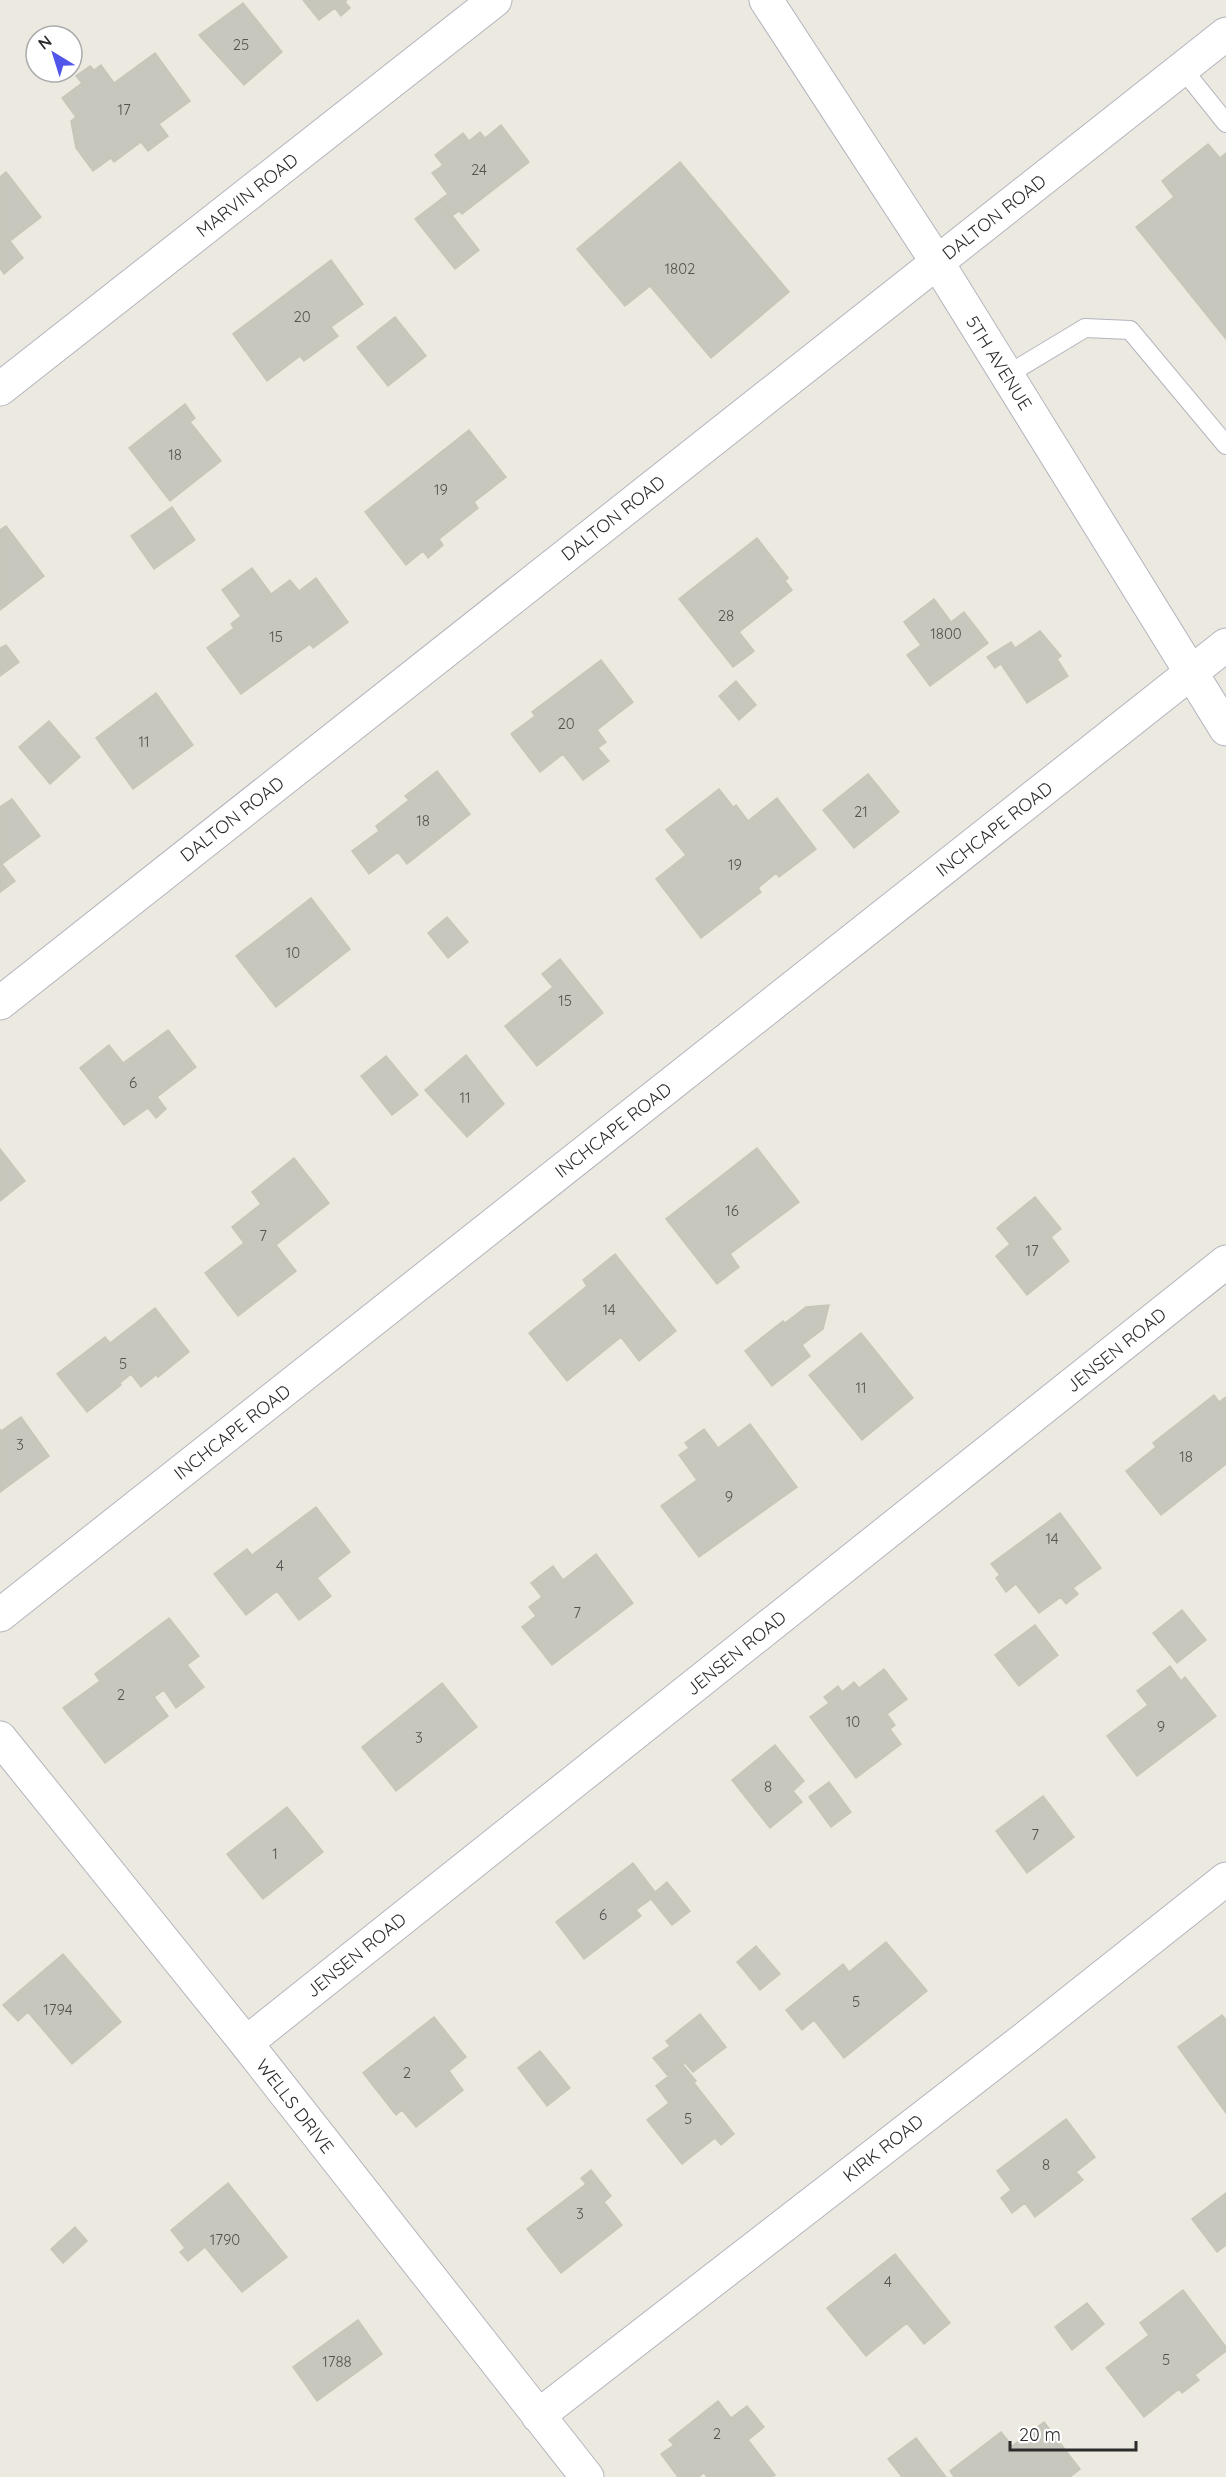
<svg xmlns="http://www.w3.org/2000/svg" width="1226" height="2477" font-family="Quicksand,sans-serif">
<style>
.building{fill:#c8c7be;stroke:#c8c5ba;stroke-width:1.5}
.lines{fill:none;stroke-linecap:round;stroke-linejoin:round}
.lane-casing{stroke:#b4b4be;stroke-width:20}
.street-casing{stroke:#b4b4be;stroke-width:35}
.secondary-casing{stroke:#b4b4be;stroke-width:35}
.lane{stroke:#fff;stroke-width:18}
.street{stroke:#fff;stroke-width:33}
.secondary{stroke:#fff;stroke-width:33}
.labels{text-anchor:middle;dominant-baseline:central;stroke-width:4.5;stroke-linejoin:round;paint-order:stroke}
.number-label{font-size:15px;fill:#535350}
.street-label{font-size:18px;fill:#2c2c2c;stroke:#fff}
</style>
<rect width="100%" height="100%" fill="#ece9e0"/>
<path class="building" d="M 303,0 L 347,0 L 345,2 L 350,8 L 341,16 L 335,8 L 319,20 Z
M 243,3 L 282,52 L 244,85 L 199,35 Z
M 155,53 L 190,101 L 159,124 L 168,136 L 148,151 L 141,142 L 114,162 L 111,158 L 93,171 L 76,148 L 71,121 L 76,117 L 62,98 L 82,83 L 76,76 L 90,66 L 94,70 L 101,65 L 114,83 Z
M 501,125 L 529,162 L 462,214 L 459,211 L 453,215 L 441,199 L 448,194 L 432,173 L 443,165 L 435,155 L 463,133 L 469,141 L 480,132 L 485,138 Z
M 1208,144 L 1220,158 L 1226,153 L 1226,339 L 1136,227 L 1174,197 L 1162,181 Z
M 680,162 L 789,292 L 711,358 L 650,286 L 625,306 L 577,249 Z
M 6,172 L 41,217 L 10,241 L 23,258 L 4,274 L 0,268 L 0,177 Z
M 440,200 L 479,250 L 455,269 L 415,219 Z
M 331,260 L 363,304 L 331,327 L 338,336 L 304,361 L 300,356 L 267,381 L 233,334 Z
M 395,317 L 426,356 L 388,386 L 357,347 Z
M 185,404 L 195,418 L 190,422 L 221,461 L 170,501 L 129,448 Z
M 469,430 L 506,477 L 474,502 L 478,508 L 439,539 L 443,545 L 428,558 L 423,551 L 406,565 L 365,512 Z
M 172,507 L 195,540 L 154,569 L 131,536 Z
M 6,526 L 44,576 L 0,610 L 0,530 Z
M 757,538 L 788,578 L 785,581 L 792,590 L 739,632 L 754,651 L 733,667 L 679,599 Z
M 252,568 L 271,594 L 290,580 L 299,591 L 316,578 L 348,622 L 313,648 L 310,644 L 241,694 L 207,648 L 234,628 L 231,624 L 241,616 L 222,590 Z
M 934,599 L 951,622 L 964,612 L 988,643 L 930,686 L 907,655 L 921,645 L 904,622 Z
M 1040,631 L 1061,656 L 1057,659 L 1068,676 L 1027,703 L 1001,664 L 995,668 L 987,657 L 1011,642 L 1015,648 Z
M 6,645 L 19,662 L 0,676 L 0,648 Z
M 601,660 L 633,702 L 597,730 L 606,742 L 598,748 L 609,761 L 583,780 L 563,754 L 540,772 L 511,734 L 535,716 L 532,712 Z
M 736,681 L 756,705 L 739,720 L 719,696 Z
M 156,693 L 193,745 L 133,789 L 96,738 Z
M 49,721 L 80,757 L 50,784 L 19,747 Z
M 437,771 L 470,814 L 407,864 L 398,852 L 369,874 L 352,851 L 379,831 L 376,826 L 409,800 L 405,796 Z
M 868,774 L 899,812 L 854,848 L 823,810 Z
M 719,789 L 733,807 L 736,805 L 748,821 L 777,798 L 816,849 L 779,877 L 776,873 L 758,888 L 761,892 L 701,938 L 656,879 L 686,855 L 666,830 Z
M 12,799 L 40,836 L 2,864 L 15,881 L 0,892 L 0,807 Z
M 311,898 L 350,949 L 276,1007 L 236,956 Z
M 447,917 L 468,942 L 448,958 L 428,933 Z
M 560,959 L 603,1013 L 537,1066 L 505,1026 L 553,987 L 542,974 Z
M 168,1030 L 196,1067 L 157,1097 L 166,1109 L 156,1118 L 148,1108 L 124,1125 L 80,1068 L 109,1045 L 123,1063 Z
M 466,1055 L 504,1104 L 467,1137 L 425,1090 Z
M 386,1056 L 418,1095 L 392,1115 L 361,1076 Z
M 757,1148 L 799,1202 L 730,1254 L 739,1267 L 717,1284 L 666,1219 Z
M 0,1149 L 25,1181 L 0,1201 Z
M 294,1158 L 329,1203 L 276,1245 L 296,1271 L 238,1316 L 205,1273 L 244,1243 L 232,1227 L 261,1204 L 252,1192 Z
M 1035,1197 L 1061,1229 L 1051,1237 L 1069,1261 L 1027,1295 L 996,1256 L 1010,1244 L 997,1228 Z
M 615,1254 L 676,1331 L 639,1361 L 621,1337 L 567,1381 L 529,1333 L 587,1286 L 583,1280 Z
M 829,1305 L 823,1329 L 802,1345 L 810,1356 L 772,1386 L 745,1351 L 783,1321 L 785,1323 L 806,1307 Z
M 155,1308 L 189,1352 L 158,1377 L 156,1375 L 141,1387 L 131,1374 L 120,1383 L 121,1385 L 87,1412 L 57,1374 L 105,1337 L 110,1343 Z
M 861,1333 L 913,1398 L 862,1440 L 809,1375 Z
M 1214,1395 L 1219,1402 L 1226,1397 L 1226,1464 L 1161,1515 L 1126,1471 L 1156,1447 L 1153,1443 Z
M 21,1417 L 49,1456 L 0,1492 L 0,1429 L 1,1431 Z
M 750,1424 L 797,1487 L 699,1557 L 661,1506 L 697,1480 L 679,1455 L 689,1448 L 685,1443 L 704,1429 L 718,1448 Z
M 316,1507 L 350,1552 L 317,1578 L 331,1596 L 299,1620 L 277,1591 L 246,1615 L 214,1574 L 247,1549 L 252,1555 Z
M 1060,1513 L 1101,1568 L 1073,1588 L 1078,1594 L 1066,1604 L 1061,1597 L 1039,1613 L 1016,1584 L 1006,1592 L 996,1578 L 1000,1575 L 991,1564 Z
M 596,1554 L 633,1603 L 552,1665 L 522,1627 L 536,1616 L 529,1607 L 542,1597 L 531,1583 L 553,1566 L 563,1580 Z
M 1182,1610 L 1206,1640 L 1177,1663 L 1153,1633 Z
M 169,1618 L 199,1656 L 187,1665 L 204,1687 L 176,1708 L 164,1690 L 154,1697 L 168,1716 L 105,1763 L 63,1708 L 100,1681 L 95,1674 Z
M 1035,1625 L 1058,1655 L 1019,1686 L 995,1655 Z
M 1170,1666 L 1181,1681 L 1185,1677 L 1216,1716 L 1137,1776 L 1107,1736 L 1148,1705 L 1137,1691 Z
M 884,1669 L 907,1699 L 887,1714 L 895,1725 L 890,1729 L 901,1744 L 856,1778 L 810,1717 L 829,1703 L 824,1697 L 838,1686 L 842,1692 L 854,1682 L 859,1688 Z
M 442,1683 L 477,1727 L 396,1791 L 362,1747 Z
M 775,1745 L 804,1781 L 793,1791 L 802,1802 L 770,1828 L 732,1780 Z
M 829,1782 L 851,1812 L 831,1827 L 809,1797 Z
M 1043,1796 L 1074,1837 L 1027,1873 L 996,1831 Z
M 287,1807 L 323,1852 L 263,1899 L 227,1854 Z
M 633,1863 L 655,1892 L 667,1882 L 690,1911 L 672,1925 L 651,1899 L 636,1910 L 641,1916 L 584,1959 L 556,1922 Z
M 886,1942 L 927,1991 L 844,2058 L 814,2020 L 802,2030 L 786,2010 L 843,1964 L 849,1972 Z
M 756,1946 L 780,1974 L 760,1990 L 737,1962 Z
M 63,1954 L 121,2022 L 72,2064 L 28,2012 L 18,2021 L 3,2005 Z
M 700,2014 L 726,2047 L 693,2072 L 685,2063 L 668,2076 L 653,2058 L 670,2046 L 666,2041 Z
M 1222,2015 L 1226,2020 L 1226,2113 L 1178,2047 Z
M 434,2017 L 466,2057 L 449,2071 L 463,2090 L 416,2127 L 402,2110 L 396,2115 L 363,2073 Z
M 540,2051 L 570,2088 L 547,2106 L 518,2068 Z
M 683,2065 L 696,2081 L 694,2083 L 734,2134 L 721,2145 L 715,2138 L 682,2164 L 647,2120 L 669,2103 L 656,2086 Z
M 1066,2119 L 1095,2157 L 1076,2172 L 1083,2180 L 1035,2217 L 1025,2203 L 1012,2213 L 1001,2198 L 1011,2190 L 997,2171 Z
M 591,2170 L 611,2196 L 604,2202 L 622,2225 L 561,2273 L 527,2229 L 586,2184 L 581,2178 Z
M 228,2183 L 287,2257 L 242,2292 L 205,2247 L 188,2261 L 180,2252 L 185,2248 L 171,2230 Z
M 1226,2193 L 1226,2245 L 1217,2252 L 1192,2219 Z
M 75,2227 L 87,2241 L 63,2263 L 51,2249 Z
M 895,2254 L 950,2323 L 924,2344 L 907,2323 L 866,2356 L 827,2308 Z
M 1183,2290 L 1226,2347 L 1226,2351 L 1195,2375 L 1199,2380 L 1182,2393 L 1179,2389 L 1144,2417 L 1106,2368 L 1149,2335 L 1140,2323 Z
M 1087,2303 L 1104,2324 L 1072,2350 L 1055,2327 Z
M 358,2320 L 382,2354 L 317,2401 L 293,2367 Z
M 718,2401 L 731,2418 L 747,2406 L 764,2427 L 748,2440 L 775,2475 L 772,2477 L 707,2477 L 704,2473 L 698,2477 L 678,2477 L 661,2454 L 674,2445 L 669,2440 Z
M 1044,2422 L 1080,2469 L 1070,2477 L 954,2477 L 950,2471 L 1001,2432 L 1012,2446 Z
M 916,2438 L 946,2477 L 902,2477 L 888,2459 Z"/>
<g class="lines">
<g class="lane-casing">
<path id="lane" d="M 1182,68 L 1226,123
M 1007,375 L 1085,328 L 1130,330 L 1226,445"/>
</g>
<g class="street-casing">
<path id="street" d="M 0,389 L 495,0
M 0,1003 L 1226,34
M 0,1615 L 1226,645
M 0,1738 L 246,2043 L 587,2477
M 246,2043 L 1226,1262
M 538,2416 L 1023,2040 L 1226,1879"/>
</g>
<g class="secondary-casing">
<path id="secondary" d="M 766,0 L 937,262 L 1226,729"/>
</g>
<use href="#lane" class="lane"/>
<use href="#street" class="street"/>
<use href="#secondary" class="secondary"/>
</g>
<g class="labels">
<g class="number-label">
<text x="241" y="44">25</text>
<text x="124" y="109">17</text>
<text x="479" y="169">24</text>
<text x="680" y="268">1802</text>
<text x="302" y="316">20</text>
<text x="175" y="454">18</text>
<text x="441" y="489">19</text>
<text x="726" y="615">28</text>
<text x="946" y="633">1800</text>
<text x="276" y="636">15</text>
<text x="566" y="723">20</text>
<text x="144" y="741">11</text>
<text x="861" y="811">21</text>
<text x="423" y="820">18</text>
<text x="735" y="864">19</text>
<text x="293" y="952">10</text>
<text x="565" y="1000">15</text>
<text x="133" y="1082">6</text>
<text x="465" y="1097">11</text>
<text x="732" y="1210">16</text>
<text x="263" y="1235">7</text>
<text x="1032" y="1250">17</text>
<text x="609" y="1309">14</text>
<text x="123" y="1363">5</text>
<text x="861" y="1387">11</text>
<text x="20" y="1444">3</text>
<text x="1186" y="1456">18</text>
<text x="729" y="1496">9</text>
<text x="1052" y="1538">14</text>
<text x="280" y="1565">4</text>
<text x="577" y="1612">7</text>
<text x="121" y="1694">2</text>
<text x="853" y="1721">10</text>
<text x="1161" y="1726">9</text>
<text x="419" y="1737">3</text>
<text x="768" y="1786">8</text>
<text x="1035" y="1834">7</text>
<text x="275" y="1853">1</text>
<text x="603" y="1914">6</text>
<text x="856" y="2001">5</text>
<text x="58" y="2009">1794</text>
<text x="407" y="2072">2</text>
<text x="688" y="2118">5</text>
<text x="1046" y="2164">8</text>
<text x="580" y="2213">3</text>
<text x="225" y="2239">1790</text>
<text x="888" y="2281">4</text>
<text x="1166" y="2359">5</text>
<text x="337" y="2361">1788</text>
<text x="717" y="2433">2</text>
</g>
<g class="street-label">
<text transform="translate(247 195) rotate(-38)">MARVIN ROAD</text>
<text transform="translate(994 217) rotate(-38)">DALTON ROAD</text>
<text transform="translate(999 363) rotate(58)">5TH AVENUE</text>
<text transform="translate(613 518) rotate(-38)">DALTON ROAD</text>
<text transform="translate(232 819) rotate(-38)">DALTON ROAD</text>
<text transform="translate(994 829) rotate(-38)">INCHCAPE ROAD</text>
<text transform="translate(613 1130) rotate(-38)">INCHCAPE ROAD</text>
<text transform="translate(1116 1350) rotate(-39)">JENSEN ROAD</text>
<text transform="translate(232 1432) rotate(-38)">INCHCAPE ROAD</text>
<text transform="translate(736 1653) rotate(-39)">JENSEN ROAD</text>
<text transform="translate(356 1955) rotate(-39)">JENSEN ROAD</text>
<text transform="translate(295 2106) rotate(52)">WELLS DRIVE</text>
<text transform="translate(883 2148) rotate(-38)">KIRK ROAD</text>
</g>
</g>
<g transform="translate(54 54) rotate(322)"><circle r="28" fill="#ffffff" stroke="#ababab" stroke-width="1.5"/>
<path d="M0-4.5L10 22L0 15L-10 22Z" fill="#5155e9"/>
<text y="-9" font-size="16" font-weight="bold" text-anchor="middle" fill="#2c2c2c">N</text>
</g>
<path d="M1010 2441v9h126v-9" fill="none" stroke="#2c2c2c" stroke-width="3"/>
<text x="1019" y="2441" font-size="18" fill="#2c2c2c" stroke="#ffffff" stroke-width="4.5" paint-order="stroke">20 m</text>
</svg>
